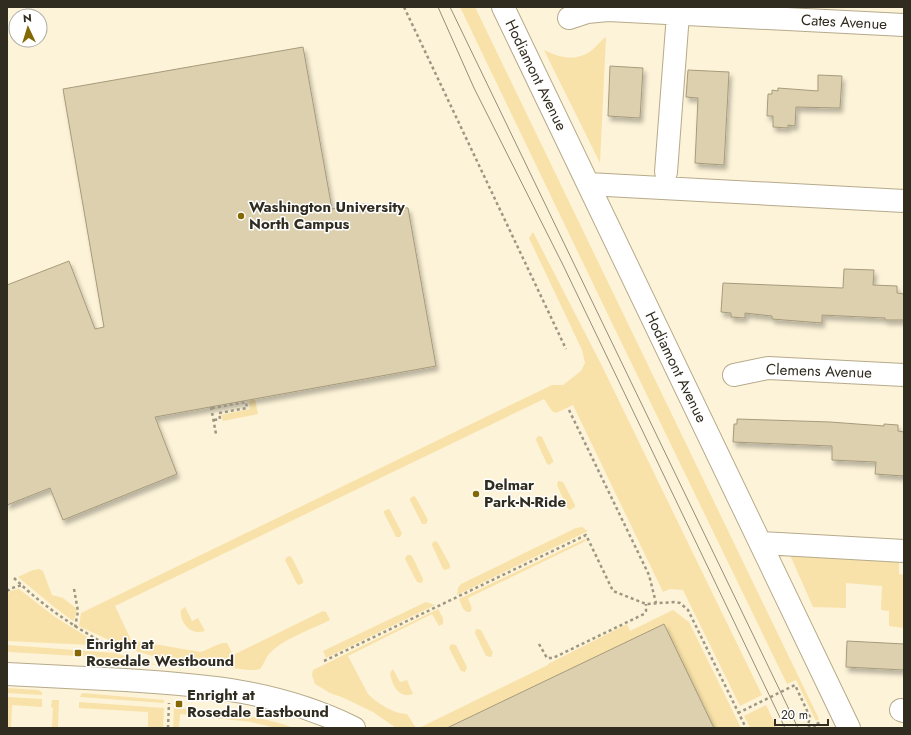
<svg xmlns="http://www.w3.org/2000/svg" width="911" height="735" font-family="Jost,sans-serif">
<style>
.green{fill:#f8e2a9}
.building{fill:#ddd0af;stroke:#a69b7b;filter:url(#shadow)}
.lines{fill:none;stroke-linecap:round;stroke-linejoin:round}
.minor-casing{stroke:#b6aa8a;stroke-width:24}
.path{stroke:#9d9682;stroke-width:2.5;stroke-dasharray:3 3;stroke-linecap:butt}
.minor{stroke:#fff;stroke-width:22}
.tram{stroke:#958e7a;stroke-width:1}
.poi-dot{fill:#846902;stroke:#fff;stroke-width:1.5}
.labels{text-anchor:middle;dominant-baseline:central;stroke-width:3;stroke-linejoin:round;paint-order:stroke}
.street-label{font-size:15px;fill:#302c1f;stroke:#fff}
.poi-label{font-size:15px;font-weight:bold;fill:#302c1f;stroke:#fff;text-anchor:start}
</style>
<defs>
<filter id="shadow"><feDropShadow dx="2.5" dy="4.5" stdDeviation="2" flood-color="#0004"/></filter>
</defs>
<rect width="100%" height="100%" fill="#fdf3d8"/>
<path class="green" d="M 460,7 L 475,7 L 819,719 L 816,721 L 796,680 L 787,684 L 611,321 Z
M 606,37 L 600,163 L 544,50 C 560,58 577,62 592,50 C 597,46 601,40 606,37 Z
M 533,232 L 600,362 L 762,695 L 740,706 L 683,590 L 670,589 L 663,592 L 573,405 L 556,413 L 552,411 L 544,399 L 115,606 L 131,640 L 200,652 C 209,650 218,642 227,643 L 233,655 L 323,611 L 326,612 L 330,620 C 312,629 283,639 270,653 C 266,657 264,664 260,669 L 256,670 L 249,670 L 169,661 L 126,648 L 79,626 L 81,613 L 552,385 L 563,385 L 581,371 L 585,363 L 582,350 L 529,238 Z
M 255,399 L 258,414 L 223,421 L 221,415 L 250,409 L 249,400 Z
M 540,436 L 542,437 L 553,460 L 553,462 L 549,465 L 547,464 L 536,440 L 537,437 Z
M 558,481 L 563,482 L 575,505 L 575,507 L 570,510 L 568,509 L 557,485 Z
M 414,496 L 416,498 L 428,520 L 426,524 L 422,524 L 410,500 L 410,498 Z
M 388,509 L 390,510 L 402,533 L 400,537 L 396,537 L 384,513 L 384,511 Z
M 582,527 L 588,531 L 457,595 L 458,588 L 461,584 L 576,528 Z
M 585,539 L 586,541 L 468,598 C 469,603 474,608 470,612 C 463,613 462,605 459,599 Z
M 436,541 L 438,543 L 450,565 L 450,568 L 445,570 L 443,569 L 432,545 L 433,542 Z
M 407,555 L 410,555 L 412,556 L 423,579 L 422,583 L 417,582 L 405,559 Z
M 790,555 L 899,559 L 899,574 L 904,575 L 904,628 L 889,626 L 889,611 L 881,610 L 882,586 L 846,583 L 846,608 L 813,607 Z
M 290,556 L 292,558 L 303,580 L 303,583 L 299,585 L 297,584 L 285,560 L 287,557 Z
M 39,569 L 43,571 L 52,595 L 63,598 L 77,609 L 75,617 L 73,621 L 53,606 L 18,577 L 33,570 Z
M 19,589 L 55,617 L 92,640 L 94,643 L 92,645 L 7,641 L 7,594 L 10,591 Z
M 426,602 L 435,605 L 326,658 L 323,651 Z
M 185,607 L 192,621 L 198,618 L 205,631 C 192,636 179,623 181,610 Z
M 438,609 L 443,618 L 443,624 L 439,626 L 432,614 L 348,656 L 368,694 C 377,703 394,714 407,714 L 416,728 L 396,728 L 373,712 L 344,698 L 330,693 L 315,684 L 312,675 L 313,670 Z
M 673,610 L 689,622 L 741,728 L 714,728 L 664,624 L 447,728 L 419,728 L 548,665 L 548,664 L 627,624 L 630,631 Z
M 476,629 L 481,630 L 493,653 L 491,657 L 486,656 L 475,633 Z
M 451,644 L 456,645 L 467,667 L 465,672 L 461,671 L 449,648 Z
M 7,645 L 115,653 L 165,667 L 129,659 L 9,652 L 7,651 Z
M 393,669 L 400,682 L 407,680 L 413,694 C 399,699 392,685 390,673 Z
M 7,688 L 38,690 L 42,692 L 42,695 L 7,693 Z
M 82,693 L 164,700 L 164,703 L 80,697 Z
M 7,697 L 42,699 L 42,707 L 12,705 L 11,728 L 7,728 Z
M 52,700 L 59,700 L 58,728 L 52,728 L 53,708 L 51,707 Z
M 79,702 L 164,708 L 163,728 L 150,728 L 148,726 L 148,712 L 79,708 Z
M 766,705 L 777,728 L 750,728 L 744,716 Z
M 174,708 C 214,711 256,714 294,728 L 276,728 L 251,722 L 180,714 L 179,728 L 173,728 Z"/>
<path class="building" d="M 303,47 L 332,209 L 364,204 L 408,208 L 436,366 L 155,417 L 177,474 L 63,520 L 50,488 L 7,505 L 7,285 L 69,261 L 95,329 L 104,327 L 63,89 Z
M 610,66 L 643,68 L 640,118 L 608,116 Z
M 688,70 L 729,72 L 724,165 L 695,163 L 698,98 L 686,97 Z
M 818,75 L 842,76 L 840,108 L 796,107 L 795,126 L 788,125 L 788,128 L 773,127 L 773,116 L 767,116 L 768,94 L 772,94 L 772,90 L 778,91 L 778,88 L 818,91 Z
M 844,269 L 874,270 L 873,285 L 897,286 L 897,293 L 904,294 L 904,320 L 885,320 L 885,318 L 822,315 L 822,323 L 772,319 L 772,316 L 745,313 L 745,318 L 731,317 L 731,313 L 721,312 L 723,283 L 843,288 Z
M 737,419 L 830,422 L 884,426 L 884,424 L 898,425 L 898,431 L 904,432 L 904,476 L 875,474 L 876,462 L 832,460 L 832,446 L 733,442 L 734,424 L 737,424 Z
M 664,624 L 714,728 L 447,728 Z
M 847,641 L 904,644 L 904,670 L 846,667 Z"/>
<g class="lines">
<g class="minor-casing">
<path id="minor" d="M 503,7 L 849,728
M 569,18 L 587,12 L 608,10 L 904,25
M 666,172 L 678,14
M 588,184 L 904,201
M 734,375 L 768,368 L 904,375
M 761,543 L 904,551
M 7,674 C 46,676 86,678 125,680 C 207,685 279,691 354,728
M 901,710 L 904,711"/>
</g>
<path class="path" d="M 404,7 L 566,349
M 211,407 L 216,434
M 212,408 L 246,402 L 247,408 L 219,413 L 220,419 L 214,420
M 569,410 L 649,575 L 656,603
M 14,578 C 46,609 79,630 118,651
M 74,589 L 78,611 L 75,627
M 7,591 L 12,588 L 22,585
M 539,644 L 547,658 L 553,658 L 644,614 L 646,611 L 646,604
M 324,661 L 586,535 L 613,591 L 646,604 L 675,602 L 680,603 L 688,610 L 746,728
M 738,713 L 795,685 L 810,717 L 808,725 L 810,728
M 168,728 L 169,703
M 815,728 L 814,725 L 821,722"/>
<use href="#minor" class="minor"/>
<path class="tram" d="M 438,7 L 474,88 L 563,265 L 785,728
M 450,7 L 798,728"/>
</g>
<g class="poi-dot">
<circle cx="241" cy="216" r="4"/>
<circle cx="476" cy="494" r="4"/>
<rect x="74" y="649" width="8" height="8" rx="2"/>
<rect x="175" y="700" width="8" height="8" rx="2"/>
</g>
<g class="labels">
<g class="street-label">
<text transform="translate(844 22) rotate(3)">Cates Avenue</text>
<text transform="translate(536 75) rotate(64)">Hodiamont Avenue</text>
<text transform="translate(676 367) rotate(64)">Hodiamont Avenue</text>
<text transform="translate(819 371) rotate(2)">Clemens Avenue</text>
</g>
<g class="poi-label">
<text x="249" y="207">Washington University<tspan x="249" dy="17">North Campus</tspan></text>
<text x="484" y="485">Delmar<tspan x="484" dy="17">Park-N-Ride</tspan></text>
<text x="86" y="644">Enright at<tspan x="86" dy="17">Rosedale Westbound</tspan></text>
<text x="187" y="695">Enright at<tspan x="187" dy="17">Rosedale Eastbound</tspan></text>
</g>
</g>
<rect width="911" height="735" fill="none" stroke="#302c1f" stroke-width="16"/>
<g transform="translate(28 28) rotate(356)"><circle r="19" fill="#ffffff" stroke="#acaba5"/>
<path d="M0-3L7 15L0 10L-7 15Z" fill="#846902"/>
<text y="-6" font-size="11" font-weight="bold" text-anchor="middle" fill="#302c1f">N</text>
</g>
<path d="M775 719v6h53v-6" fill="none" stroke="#302c1f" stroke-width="2"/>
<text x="781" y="719" font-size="12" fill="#302c1f" stroke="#ffffff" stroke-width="3" paint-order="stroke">20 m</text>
</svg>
